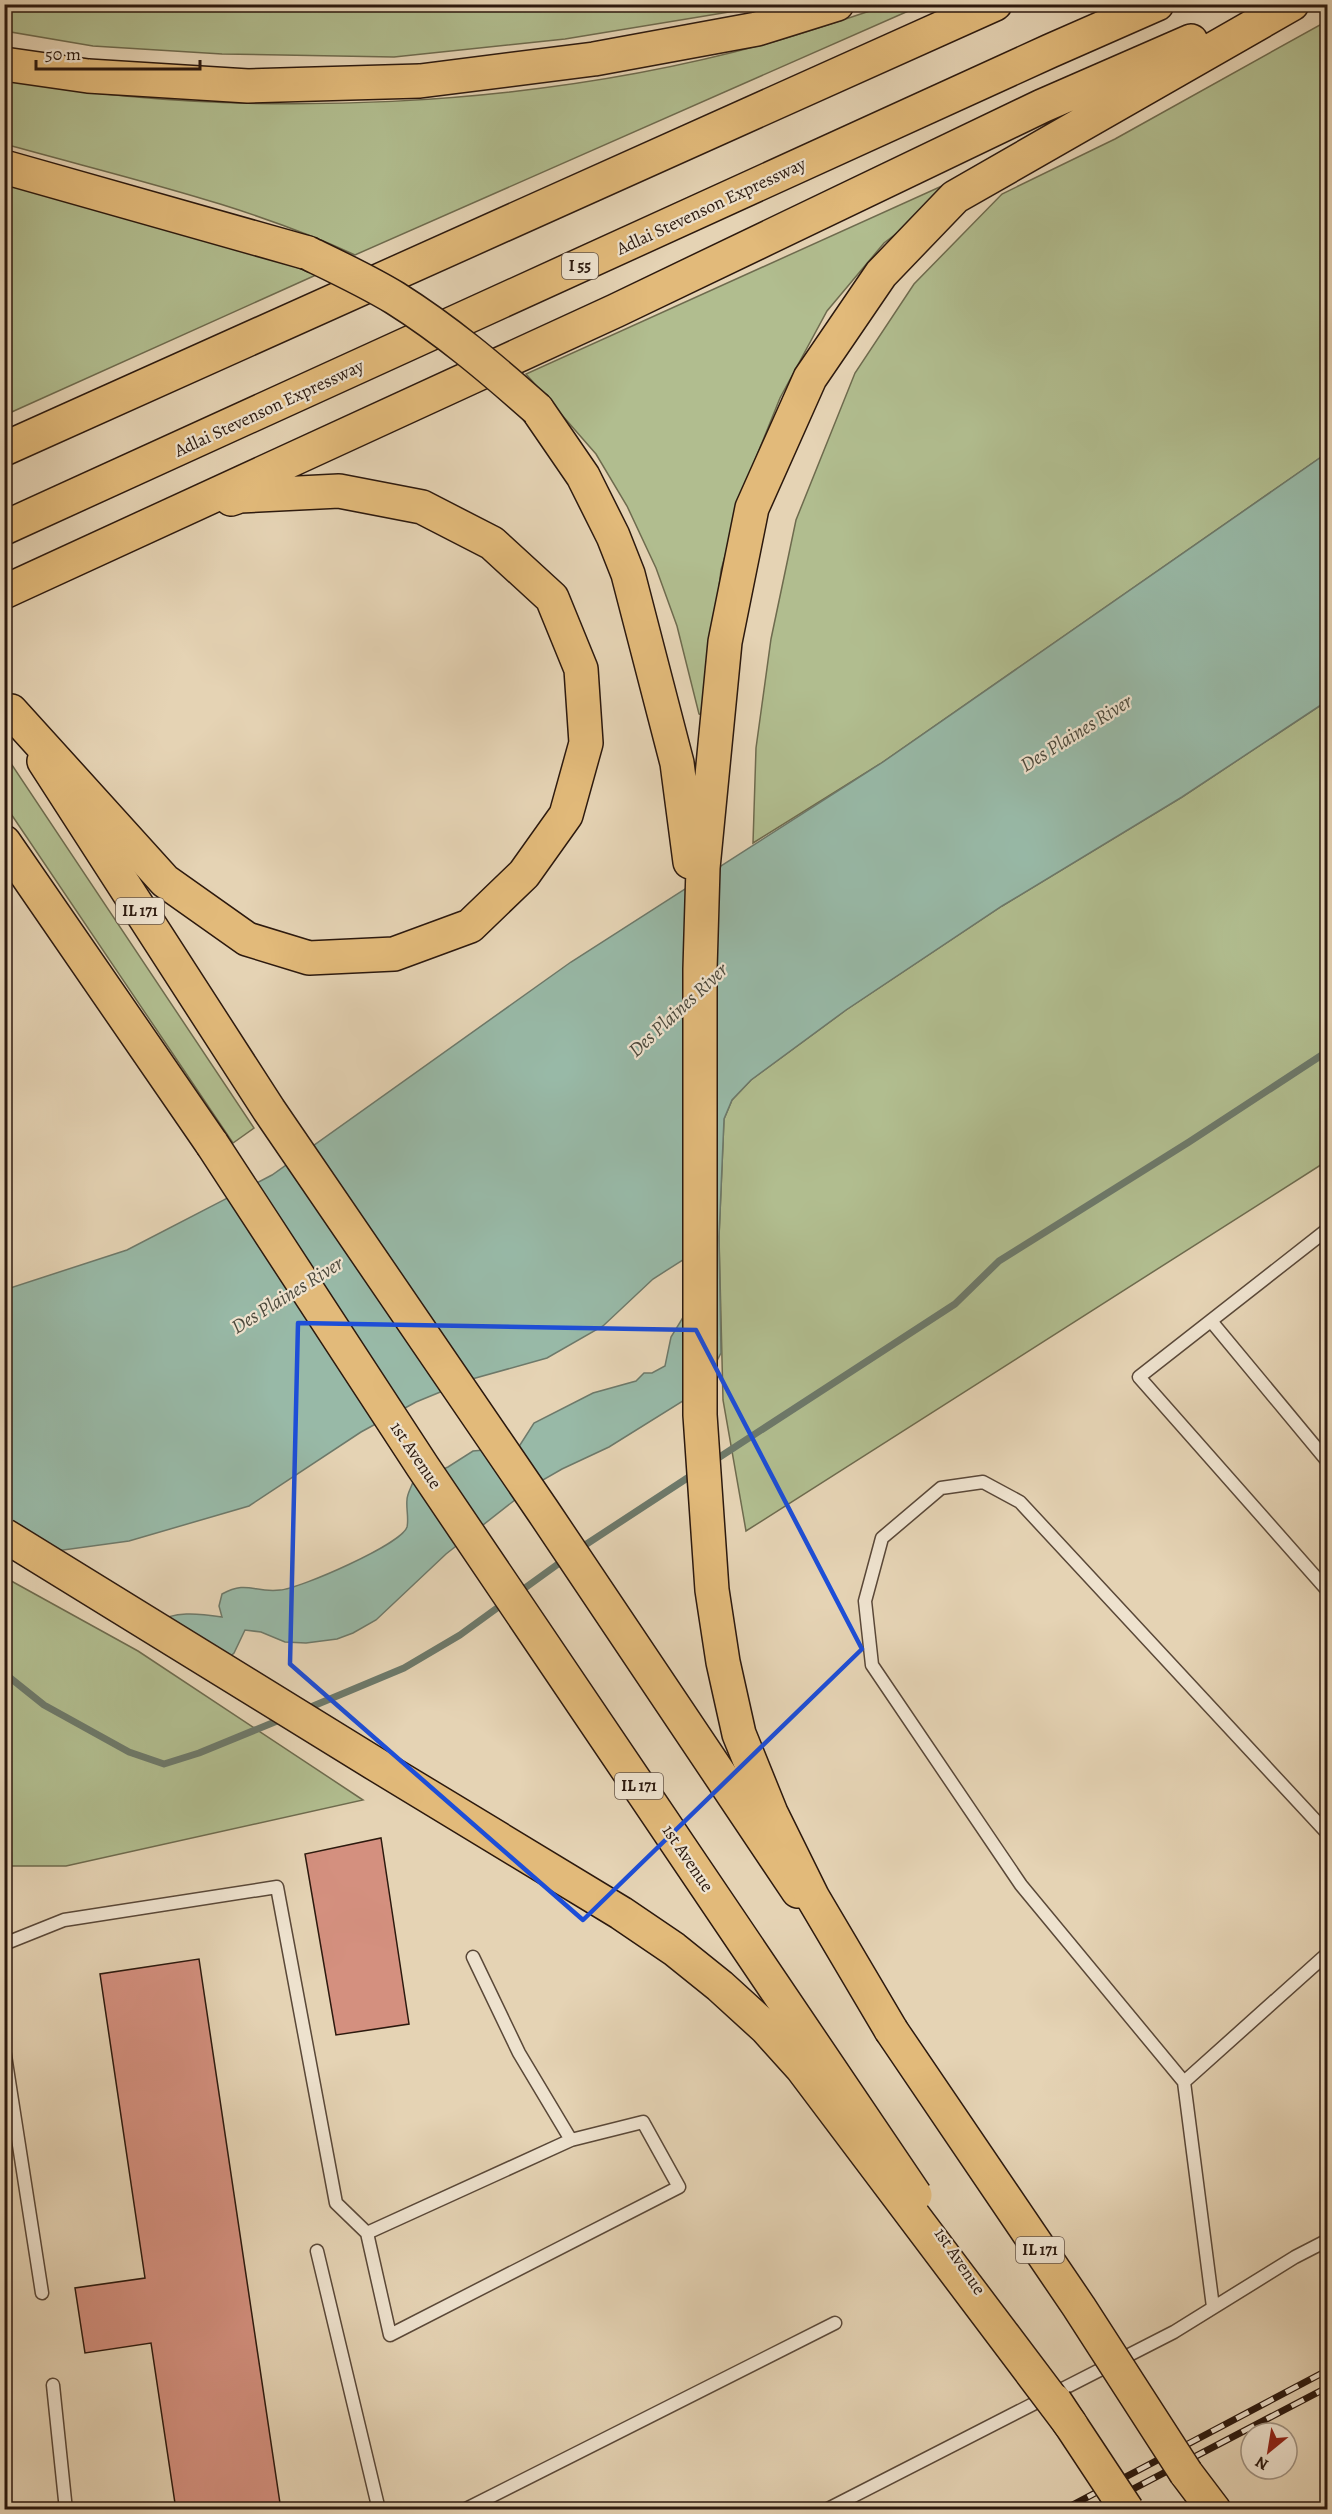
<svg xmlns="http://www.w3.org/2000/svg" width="1332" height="2514" font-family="Alegreya,serif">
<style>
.green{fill:#b1bd8f;stroke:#6e6b4e;stroke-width:1.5}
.water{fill:#98b9a7;stroke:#6d796a;stroke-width:1.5}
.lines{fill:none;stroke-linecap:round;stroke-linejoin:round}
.stream{stroke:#6d796a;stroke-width:7}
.building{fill:#d4907f;stroke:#2c190e;stroke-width:1.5}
.service-casing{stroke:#5a4838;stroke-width:15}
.primary-casing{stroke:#2c190e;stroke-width:36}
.motorway-casing{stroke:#2c190e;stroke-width:36}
.service{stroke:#eee2ce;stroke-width:12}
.primary{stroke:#e2ba7a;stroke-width:33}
.motorway{stroke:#e2ba7a;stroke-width:33}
.rail-casing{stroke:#2c190e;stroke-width:7}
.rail{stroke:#eee2ce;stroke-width:4.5;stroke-dasharray:14;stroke-linecap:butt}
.primary-bridge-casing{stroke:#2c190e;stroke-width:36;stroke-linecap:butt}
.motorway-bridge-casing{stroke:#2c190e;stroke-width:36;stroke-linecap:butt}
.primary-bridge{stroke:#e2ba7a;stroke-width:33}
.motorway-bridge{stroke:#e2ba7a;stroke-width:33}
.marked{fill:none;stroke:#1d4ed8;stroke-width:4.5;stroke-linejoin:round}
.labels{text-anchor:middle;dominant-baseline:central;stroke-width:4.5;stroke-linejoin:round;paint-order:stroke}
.shield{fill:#eee2ce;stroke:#665548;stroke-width:1.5}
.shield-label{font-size:16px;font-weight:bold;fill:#2c190e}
.street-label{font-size:18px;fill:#2c190e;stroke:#eee2ce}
.water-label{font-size:20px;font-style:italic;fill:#4c493c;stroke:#eee2ce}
</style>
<rect width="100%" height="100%" fill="#e5d3b4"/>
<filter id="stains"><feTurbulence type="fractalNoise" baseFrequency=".00333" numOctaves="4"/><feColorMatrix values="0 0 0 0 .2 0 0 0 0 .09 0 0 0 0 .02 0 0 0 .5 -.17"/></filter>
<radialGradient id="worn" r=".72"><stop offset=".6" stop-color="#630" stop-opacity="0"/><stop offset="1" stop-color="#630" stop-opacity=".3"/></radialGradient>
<path class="green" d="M 4,5 L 5,4 L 771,5 L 565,39 L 394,57 L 222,54 L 93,46 L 5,31 Z
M 888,5 L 922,5 L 355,255 C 245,204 122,177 5,144 L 4,80 C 249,122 537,108 776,41 C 814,30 851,17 888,5 Z
M 1327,21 L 1327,453 L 880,764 L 753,843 L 756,748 L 771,639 L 796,520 L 855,373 L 914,284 L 1002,194 L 1115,139 Z
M 984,167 L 884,243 L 827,311 L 780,398 L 747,480 L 721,570 L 704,716 L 699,714 L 677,626 L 656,568 L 627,506 L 596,454 L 526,374 Z
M 4,176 L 286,263 L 316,275 L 5,415 Z
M 1327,701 L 1327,1161 L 746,1531 L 723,1400 L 719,1237 L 724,1119 L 732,1100 L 751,1080 L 846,1010 L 1002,906 L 1182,797 Z
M 4,753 L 254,1128 L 233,1143 L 5,805 Z
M 4,1577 L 138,1651 L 363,1800 L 66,1866 L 5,1866 Z"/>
<path class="water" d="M 1327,453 L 1327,701 L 1182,797 L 1002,906 L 846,1010 L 751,1080 L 732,1100 L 724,1119 L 719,1237 L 721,1353 L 712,1370 L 691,1396 L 609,1447 L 562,1469 L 534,1485 L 446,1554 L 376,1620 L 353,1633 L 337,1639 L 306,1643 L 285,1642 L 261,1632 L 245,1630 L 234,1653 L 221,1665 L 153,1623 C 176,1611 196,1613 222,1617 L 219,1606 L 222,1594 C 247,1580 254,1593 280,1590 C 299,1589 402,1544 407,1527 C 409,1519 406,1508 407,1500 C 407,1494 411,1488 413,1482 L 448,1467 L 473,1451 L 484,1450 L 510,1456 L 520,1445 L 534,1423 L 593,1393 L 636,1381 L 644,1373 L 652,1373 L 665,1366 L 671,1337 L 690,1306 L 689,1256 L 653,1279 L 603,1326 L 547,1358 L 472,1379 L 416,1402 L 361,1432 L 249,1506 L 129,1541 L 5,1558 L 4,1290 L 127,1250 L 272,1175 L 571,962 L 880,764 Z"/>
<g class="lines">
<path class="stream" d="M 712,1462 L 955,1304 L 999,1261 L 1189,1142 L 1328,1051
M 579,1549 L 695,1473
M 518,1593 L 565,1559
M 4,1673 L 44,1705 L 129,1752 L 164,1764 L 199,1753 L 282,1719
M 306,1709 L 404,1668 L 460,1635 L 504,1603"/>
</g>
<path class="building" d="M 381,1838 L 409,2024 L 336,2035 L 305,1854 Z
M 199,1959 L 281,2510 L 176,2510 L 151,2343 L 85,2353 L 75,2288 L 145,2278 L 100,1974 Z"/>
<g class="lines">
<g class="service-casing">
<path id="service" d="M 1328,1229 L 1139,1377 L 1328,1591
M 1211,1321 L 1328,1462
M 4,1944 L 64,1920 L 277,1887 L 336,2203 L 367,2233 L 390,2335 L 679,2187 L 643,2122 L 571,2140 L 367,2233
M 473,1957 L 519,2053 L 571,2140
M 4,2049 L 42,2293
M 1184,2082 L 1328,1953
M 317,2251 L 379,2510
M 1213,2307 L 1184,2082 L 1021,1885 L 872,1665 L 865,1601 L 882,1538 L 941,1488 L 983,1482 L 1020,1502 L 1328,1834
M 53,2385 L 66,2510
M 464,2510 L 835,2323
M 826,2510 L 1174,2332 L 1295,2257 L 1328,2240"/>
</g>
<g class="primary-casing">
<path id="primary" d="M 44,761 L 269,1110 L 543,1511 L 798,1891
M 4,842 L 212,1144
M 1186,2473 L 1214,2510"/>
</g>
<g class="motorway-casing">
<path id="motorway" d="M 4,64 L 88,76 L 248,86 L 420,81 L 594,59 L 757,29 L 837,4
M 4,167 L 308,253
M 537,409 L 583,476 L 613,536 L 628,574 L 677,763 L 690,862
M 4,449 L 995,4
M 4,528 L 1050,51 L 1157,4
M 4,592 L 615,311 L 1042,106 L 1191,41
M 11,711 L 165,881 L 247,939 L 309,958 L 394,954 L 470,926 L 524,874 L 566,815 L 586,743 L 581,669 L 552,598 L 492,543 L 422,507 L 339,491 L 240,496 L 231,499
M 891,2030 L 813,1898 L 771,1813 L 739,1734 L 723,1662 L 712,1590 L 700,1415 L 700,969 L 703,868 L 725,642 L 752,508 L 810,378 L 881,274 L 955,197 L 1292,4"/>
</g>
<use href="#service" class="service"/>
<use href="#primary" class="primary"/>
<use href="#motorway" class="motorway"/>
<g class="rail-casing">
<path id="rail" d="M 1063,2510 L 1328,2370
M 1093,2510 L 1328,2387"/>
</g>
<use href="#rail" class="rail"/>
<g class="primary-bridge-casing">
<path id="primary-bridge" d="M 212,1144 L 423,1467 L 915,2195
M 891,2030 L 1079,2307 L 1186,2473
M 1055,2401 L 1127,2510"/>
</g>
<g class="motorway-bridge-casing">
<path id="motorway-bridge" d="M 308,253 C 337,267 367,281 395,298 C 446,330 492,369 537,409
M 4,1535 L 377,1765 L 621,1913 L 674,1949 L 720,1986 L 766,2028 L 802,2068 L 1071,2425"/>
</g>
<use href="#primary-bridge" class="primary-bridge"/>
<use href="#motorway-bridge" class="motorway-bridge"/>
</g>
<path class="marked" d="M 298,1323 L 696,1330 L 862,1649 L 583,1920 L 290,1664 Z"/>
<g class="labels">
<g class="shield">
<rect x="562" y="253" width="36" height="26" rx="4.5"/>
<rect x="116" y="898" width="48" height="26" rx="4.5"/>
<rect x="615" y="1773" width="48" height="26" rx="4.5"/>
<rect x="1016" y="2237" width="48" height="26" rx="4.5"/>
</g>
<g class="shield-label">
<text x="580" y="266">I 55</text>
<text x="140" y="911">IL 171</text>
<text x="639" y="1786">IL 171</text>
<text x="1040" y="2250">IL 171</text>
</g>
<g class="street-label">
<text transform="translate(711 206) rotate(-25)">Adlai Stevenson Expressway</text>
<text transform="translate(269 408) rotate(-25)">Adlai Stevenson Expressway</text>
<text transform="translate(416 1455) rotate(56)">1st Avenue</text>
<text transform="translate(688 1858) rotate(56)">1st Avenue</text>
<text transform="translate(960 2261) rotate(56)">1st Avenue</text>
</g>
<g class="water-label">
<text transform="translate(1076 733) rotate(-32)">Des Plaines River</text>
<text transform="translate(678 1010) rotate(-43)">Des Plaines River</text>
<text transform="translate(287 1295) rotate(-32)">Des Plaines River</text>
</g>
</g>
<rect width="1332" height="2514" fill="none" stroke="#e5d3b4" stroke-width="24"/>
<rect x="6" y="6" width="1320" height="2502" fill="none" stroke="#2c190e" stroke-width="3"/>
<rect x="12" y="12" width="1308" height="2490" fill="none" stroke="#2c190e" stroke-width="1.5"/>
<g transform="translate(1269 2451) rotate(210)"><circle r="28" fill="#eee2ce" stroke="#a09281" stroke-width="1.5"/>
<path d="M0-4.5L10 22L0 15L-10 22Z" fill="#8f2418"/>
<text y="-9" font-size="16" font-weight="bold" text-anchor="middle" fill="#2c190e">N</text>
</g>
<path d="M36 60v9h164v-9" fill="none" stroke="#2c190e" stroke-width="3"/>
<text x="45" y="60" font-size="18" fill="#2c190e" stroke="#eee2ce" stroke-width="4.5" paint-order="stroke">50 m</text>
<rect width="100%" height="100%" filter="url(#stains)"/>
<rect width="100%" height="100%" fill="url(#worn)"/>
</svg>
